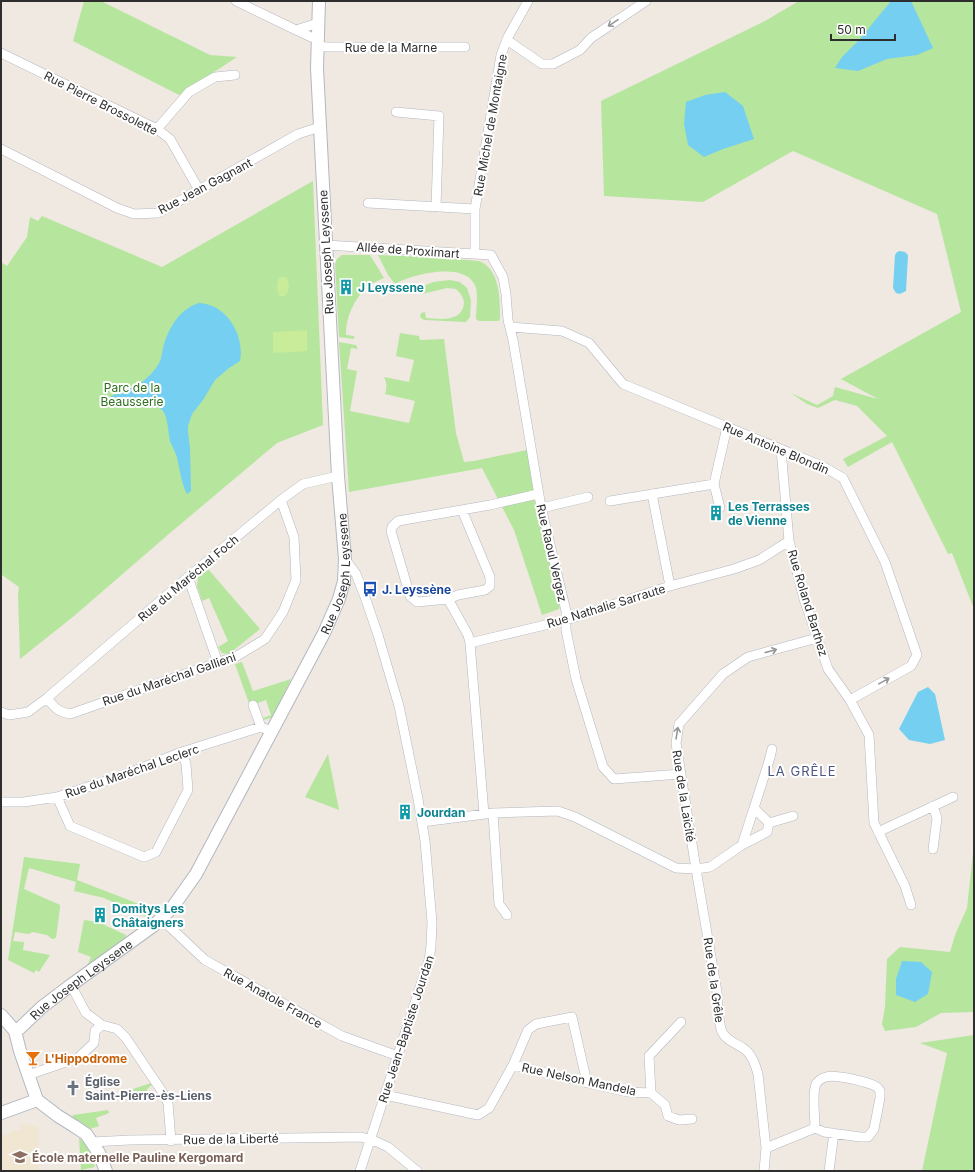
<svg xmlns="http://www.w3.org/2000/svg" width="975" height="1172" font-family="Inter,sans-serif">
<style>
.education{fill:#f0e6d1}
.green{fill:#b6e59e}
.pitch{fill:#c9ec9a}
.water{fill:#75cff0}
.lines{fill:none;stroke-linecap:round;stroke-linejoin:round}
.street-casing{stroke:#b4b7c1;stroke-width:10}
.secondary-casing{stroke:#b4b7c1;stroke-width:14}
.street{stroke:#fff;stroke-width:9}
.secondary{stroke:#fff;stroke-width:12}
.oneway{stroke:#969696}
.labels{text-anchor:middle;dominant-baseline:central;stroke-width:4;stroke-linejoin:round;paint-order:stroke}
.street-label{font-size:12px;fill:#2e2e2e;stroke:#fff}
.culture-label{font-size:12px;font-weight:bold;fill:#0d838f;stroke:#fff;text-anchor:start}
.park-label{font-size:12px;fill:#2c6e1b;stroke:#fff}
.transit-label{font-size:12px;font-weight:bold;fill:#164399;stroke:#fff;text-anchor:start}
.food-label{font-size:12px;font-weight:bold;fill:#c56008;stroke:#fff;text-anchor:start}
.worship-label{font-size:12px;font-weight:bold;fill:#5b616d;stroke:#fff;text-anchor:start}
.education-label{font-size:12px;font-weight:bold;fill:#785e54;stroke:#fff;text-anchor:start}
.neighbourhood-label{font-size:13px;letter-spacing:1px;fill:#4d5680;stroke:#fff}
</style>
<rect width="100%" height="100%" fill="#efe9e1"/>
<path class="education" d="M 21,1123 L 38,1127 L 39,1171 L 1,1171 L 1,1142 L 2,1135 L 7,1135 L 14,1130 L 21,1130 Z"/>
<path class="green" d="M 84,1 L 101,1 L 210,55 L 237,57 L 179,95 L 73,41 Z
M 799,1 L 974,1 L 974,609 L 952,553 L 948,554 L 892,442 L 848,467 L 843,459 L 887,436 L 857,406 L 835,400 L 818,408 L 807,404 L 791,393 L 817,405 L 833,396 L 835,387 L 878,399 L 841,379 L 961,312 L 937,214 L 793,151 L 703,202 L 604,196 L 601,101 L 765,21 Z
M 313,181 L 323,425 L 277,443 L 170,533 L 74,616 L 20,659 L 18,594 L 19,587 L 2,575 L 1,573 L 1,262 L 7,266 L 27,237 L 30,217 L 38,221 L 42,216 L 162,267 Z
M 342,255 L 370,255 L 384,278 C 377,281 370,284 365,289 C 354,300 345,319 346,335 L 354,336 L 354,339 L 339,337 L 335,264 L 337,259 Z
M 378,255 L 430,257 L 479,261 C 500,269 500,299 500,318 L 499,321 L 479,321 L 476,319 C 476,310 478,296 476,288 C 468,260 412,274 395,284 L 388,275 Z
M 450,280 L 460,282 L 467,288 L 471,300 L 470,317 L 466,322 L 424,320 L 420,317 L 421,313 L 425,312 L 426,318 C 438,319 458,322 463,308 C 466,299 461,294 456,289 L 447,288 L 422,294 L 419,288 L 433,282 Z
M 400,333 L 419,336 L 420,340 L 444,339 L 456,433 L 464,462 L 474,461 L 527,450 L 535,502 L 560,603 L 559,609 L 542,615 L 514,530 L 482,468 L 349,492 L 339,342 L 356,345 L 358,349 L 351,348 L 347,369 L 357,371 L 350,411 L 409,423 L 415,401 L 385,394 C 387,388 387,383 384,377 L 409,382 L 414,360 L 396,356 Z
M 208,569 L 260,629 L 229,654 L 222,653 L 218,647 L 228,641 L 209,598 L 202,601 L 197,586 L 198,577 Z
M 242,662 L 253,691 L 291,679 L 273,717 L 264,720 L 263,718 L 271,715 L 266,700 L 250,706 L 235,664 Z
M 328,754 L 339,810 L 305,797 Z
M 974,852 L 974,1012 L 941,1013 L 916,1027 L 885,1031 L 882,1024 L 885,1007 L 887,959 L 900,947 L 950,952 L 955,935 L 967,908 L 973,853 Z
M 24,857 L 80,864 L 77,880 L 157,911 L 149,918 L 104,898 L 74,891 L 76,882 L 29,868 L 24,889 L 60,905 L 60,908 L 56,938 L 52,939 L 47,935 L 32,932 L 29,934 L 15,932 L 13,941 L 24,942 L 23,950 L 50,955 L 39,972 L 36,970 L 34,973 L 8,960 Z
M 84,920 L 98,922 L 126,935 L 125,938 L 86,968 L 91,957 L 78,952 Z
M 974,1035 L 974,1171 L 922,1171 L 947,1053 L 920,1043 Z
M 151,1083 L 153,1084 L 147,1089 L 149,1097 L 137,1101 L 133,1089 Z
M 108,1110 L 109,1113 L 96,1118 L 99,1126 L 90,1129 L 72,1117 L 73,1115 Z
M 79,1138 C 88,1144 92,1157 95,1167 L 81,1170 Z"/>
<path class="pitch" d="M 280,277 L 286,277 C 290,284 290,290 285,296 L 280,296 C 276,290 276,283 280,277 Z
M 307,330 L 307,351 L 273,353 L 273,332 Z"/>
<path class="water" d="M 891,1 L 911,1 L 933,48 L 917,55 L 887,59 L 858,71 L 835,68 L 842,57 L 859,40 Z
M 725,92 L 743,106 L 754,139 L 723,149 L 704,157 L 688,145 L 684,124 L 686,102 L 705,95 Z
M 900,251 L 905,252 L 908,255 L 906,291 L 900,294 L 896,293 L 893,288 L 895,255 L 897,252 Z
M 199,303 C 227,304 245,336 240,361 L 229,368 L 215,380 L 203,400 L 192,414 L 188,426 L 188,432 L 190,448 L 191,491 L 187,494 C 181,482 180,470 177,458 C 176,452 172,447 170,441 C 168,432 168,414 161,409 C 151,403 136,402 125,400 L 121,398 L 113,397 L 111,399 L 111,396 C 117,394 122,392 127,389 C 131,386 129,389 133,387 C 143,383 153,373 158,365 C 162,359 162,351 164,344 C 170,326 180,309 199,303 Z
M 928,687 L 935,694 L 945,740 L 930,744 L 909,740 L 899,729 L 918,692 Z
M 902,961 L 921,962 L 932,972 L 928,994 L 915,1002 L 896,995 L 896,979 Z"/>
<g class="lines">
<g class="street-casing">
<path id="street" d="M 236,1 L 296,30
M 318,38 L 311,37 L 296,30 L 318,23
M 507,40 L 542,64 L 553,64 L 580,50 L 591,38 L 646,1
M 317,46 L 327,47 L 465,47
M 1,53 L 157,129 L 170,139 L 199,190
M 396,112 L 439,116 L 436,207
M 157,129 L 189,92 L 215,77 L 235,75
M 1,149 L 117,208 L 134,214 L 158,213 L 298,134 L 320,127
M 368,203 L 475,209
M 326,245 L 491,255 L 503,277 L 506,294 L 508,320 L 513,340 L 541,507 L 566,611 L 566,630 L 576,679 L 603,767 L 614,779 L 681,774
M 475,254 L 475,209 L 501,55 L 508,37 L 528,1
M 510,327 L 562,331 L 589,343 L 623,384 L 822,466 L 843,478 L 885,562 L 917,655 L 911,666 L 850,700
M 781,449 L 789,541 L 804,599 L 828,669 L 850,700 L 869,735 L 874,823 L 905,886 L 911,905
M 652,494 L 670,586
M 610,501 L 714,484
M 541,507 L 546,507 L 588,497
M 720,508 L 714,484 L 727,427
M 345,559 L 356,574 L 365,597 L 378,635 L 399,706 L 418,799 L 425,841 L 432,922 L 431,946 L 429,960 L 360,1171
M 188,577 L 218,663
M 448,599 L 458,595 L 485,590 L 490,586 L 490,577 L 462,510
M 470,643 L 468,635 L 448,599 L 417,602 L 410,596 L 391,531 L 392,527 L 398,521 L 490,505 L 538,494
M 47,698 C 54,707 58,712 70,714 L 237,656 L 265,639 L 283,612 L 296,580 L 294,537 L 281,500
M 253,705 L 261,727 L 266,729
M 1,712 L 9,715 L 28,712 L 47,698 L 188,577 L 281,500 L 303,484 L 338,476
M 57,797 L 70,826 L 144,857 L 156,852 L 188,790 L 186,764 L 182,752
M 1,802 L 24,802 L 57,797 L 121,776 L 182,752 L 261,727
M 754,808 L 769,761 L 772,749
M 493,813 L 499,904 L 507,915
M 484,814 L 470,643 L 566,620 L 670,586 L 734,569 L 759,560 L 789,541
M 793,816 L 769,823 L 767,832 L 742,845 L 710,867 L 696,869 L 676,743 L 679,724 L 723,674 L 748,657 L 817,638
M 422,822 L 493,813 L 558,811 L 575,817 L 676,868 L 696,869 C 703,910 710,951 717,992 C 718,1003 718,1022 722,1032 C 726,1040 735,1043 743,1048 C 752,1054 755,1064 758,1074 L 766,1148 L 764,1171
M 878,832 L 953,797
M 742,845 L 754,808 L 769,823
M 933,849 L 937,818 L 933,806
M 161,918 L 171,928 L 205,960 L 342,1036 L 398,1056
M 71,985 L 86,1013 L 102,1025 L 117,1029 L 126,1038 L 163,1093 L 168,1103 L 171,1141
M 513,1065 L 528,1030 L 536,1024 L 572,1017 L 587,1083
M 28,1075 L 78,1058 L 94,1043 L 95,1031 L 102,1025
M 651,1093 L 649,1056 L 681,1022
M 385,1095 L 478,1115 L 489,1108 L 513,1065 L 627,1092 L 651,1093 L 665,1105 L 668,1116 L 679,1120 L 692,1119
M 92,1142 L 130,1140 L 361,1137 L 377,1142 L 388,1147 L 417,1171
M 766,1148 L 815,1128 L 824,1132 L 860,1137 L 868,1137 L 874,1129 L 880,1098 L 880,1091 L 877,1087 C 869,1082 835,1074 826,1077 C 822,1078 818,1081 816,1084 C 812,1092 815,1118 815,1128
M 829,1171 L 834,1133"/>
</g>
<g class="secondary-casing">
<g id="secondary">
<path d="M 1,1015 L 15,1031 L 20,1051 L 37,1100"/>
<path id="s1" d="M 15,1031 L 20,1028 L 42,1007 L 71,985 L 153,926 L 172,908 L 196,874 L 324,633 L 339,599 L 344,581 L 345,559 L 338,476 L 317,68 L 319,1"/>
<path d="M 37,1100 L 58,1116 L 74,1126 L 86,1134 L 99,1153 L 106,1171"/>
<path d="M 1,1113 L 37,1100"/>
</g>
</g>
<use href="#street" class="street"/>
<use href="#secondary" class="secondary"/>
</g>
<defs><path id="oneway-shaft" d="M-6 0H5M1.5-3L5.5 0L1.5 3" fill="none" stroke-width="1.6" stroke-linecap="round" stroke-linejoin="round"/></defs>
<g class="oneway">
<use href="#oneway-shaft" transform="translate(613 23) rotate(146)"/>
<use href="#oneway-shaft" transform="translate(771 651) rotate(-15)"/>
<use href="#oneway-shaft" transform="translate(884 681) rotate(-29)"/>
<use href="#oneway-shaft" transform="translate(677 733) rotate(-81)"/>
</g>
<defs>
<g id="building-bare" transform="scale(1.2)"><path d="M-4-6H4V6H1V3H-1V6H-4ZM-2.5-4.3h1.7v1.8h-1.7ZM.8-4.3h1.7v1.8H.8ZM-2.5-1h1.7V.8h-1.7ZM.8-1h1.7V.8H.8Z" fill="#0f9aa8" stroke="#fff" stroke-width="2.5" paint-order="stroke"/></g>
<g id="bus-bare" transform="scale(1.2)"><path d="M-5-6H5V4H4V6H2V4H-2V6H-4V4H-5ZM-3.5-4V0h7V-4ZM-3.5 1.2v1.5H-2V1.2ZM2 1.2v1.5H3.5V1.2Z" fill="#1a4fb4" stroke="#fff" stroke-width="2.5" paint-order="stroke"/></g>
<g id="bar-bare" transform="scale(1.2)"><path d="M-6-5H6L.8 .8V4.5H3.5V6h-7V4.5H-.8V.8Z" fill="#e8710a" stroke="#fff" stroke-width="2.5" paint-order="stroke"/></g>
<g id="church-bare" transform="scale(1.2)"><path d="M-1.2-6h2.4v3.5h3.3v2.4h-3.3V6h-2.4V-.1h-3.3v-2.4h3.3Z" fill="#6b7280" stroke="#fff" stroke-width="2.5" paint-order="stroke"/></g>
<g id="school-bare" transform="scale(1.2)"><path d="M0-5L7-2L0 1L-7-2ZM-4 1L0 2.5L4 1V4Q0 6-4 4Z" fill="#8d6e63" stroke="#fff" stroke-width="2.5" paint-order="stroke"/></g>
</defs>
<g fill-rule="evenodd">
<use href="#building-bare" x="346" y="287"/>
<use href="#building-bare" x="716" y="513"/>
<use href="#bus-bare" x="370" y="589"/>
<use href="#building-bare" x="405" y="812"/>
<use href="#building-bare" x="100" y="915"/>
<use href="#bar-bare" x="33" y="1058"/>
<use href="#church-bare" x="73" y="1088"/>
<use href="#school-bare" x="20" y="1157"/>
</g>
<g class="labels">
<g class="street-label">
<text x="391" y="47">Rue de la Marne</text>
<text transform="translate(101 103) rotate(27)">Rue Pierre Brossolette</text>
<text transform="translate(490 125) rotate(-80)">Rue Michel de Montaigne</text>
<text transform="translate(205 186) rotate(-28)">Rue Jean Gagnant</text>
<text transform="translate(408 250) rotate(4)">Allée de Proximart</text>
<text transform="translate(326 252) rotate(-93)">Rue Joseph Leyssene</text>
<text transform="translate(776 448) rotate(23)">Rue Antoine Blondin</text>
<text transform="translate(552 553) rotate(77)">Rue Raoul Vergez</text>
<text stroke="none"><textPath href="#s1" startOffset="576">Rue Joseph Leyssene</textPath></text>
<text transform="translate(188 578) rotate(-40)">Rue du Maréchal Foch</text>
<text transform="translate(808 603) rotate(73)">Rue Roland Barthez</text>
<text transform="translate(606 606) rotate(-17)">Rue Nathalie Sarraute</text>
<text transform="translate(169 679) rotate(-19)">Rue du Maréchal Gallieni</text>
<text transform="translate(132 771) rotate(-19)">Rue du Maréchal Leclerc</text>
<text transform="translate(684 796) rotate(81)">Rue de la Laïcité</text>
<text stroke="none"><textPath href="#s1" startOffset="84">Rue Joseph Leyssene</textPath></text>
<text transform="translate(714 980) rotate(82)">Rue de la Grêle</text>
<text transform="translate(273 998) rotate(29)">Rue Anatole France</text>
<text transform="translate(406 1029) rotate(-72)">Rue Jean-Baptiste Jourdan</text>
<text transform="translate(579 1079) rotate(12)">Rue Nelson Mandela</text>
<text transform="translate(231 1139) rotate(-1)">Rue de la Liberté</text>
</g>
<g class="culture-label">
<text x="358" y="287">J Leyssene</text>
<text x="728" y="506">Les Terrasses<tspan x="728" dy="14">de Vienne</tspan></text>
<text x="417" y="812">Jourdan</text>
<text x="112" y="908">Domitys Les<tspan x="112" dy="14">Châtaigners</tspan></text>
</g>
<g class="park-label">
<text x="132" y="387">Parc de la<tspan x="132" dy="14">Beausserie</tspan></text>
</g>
<g class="transit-label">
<text x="382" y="589">J. Leyssène</text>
</g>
<g class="food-label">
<text x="45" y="1058">L'Hippodrome</text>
</g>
<g class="worship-label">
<text x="85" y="1081">Église<tspan x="85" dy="14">Saint-Pierre-ès-Liens</tspan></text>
</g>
<g class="education-label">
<text x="32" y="1157">École maternelle Pauline Kergomard</text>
</g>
<g class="neighbourhood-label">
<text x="802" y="771">LA GRÊLE</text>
</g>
</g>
<rect width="975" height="1172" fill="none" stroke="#2e2e2e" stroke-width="4"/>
<path d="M831 34v6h64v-6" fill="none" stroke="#2e2e2e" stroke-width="2"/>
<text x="837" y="34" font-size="12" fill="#2e2e2e" stroke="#ffffff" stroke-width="3" paint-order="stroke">50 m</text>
</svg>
